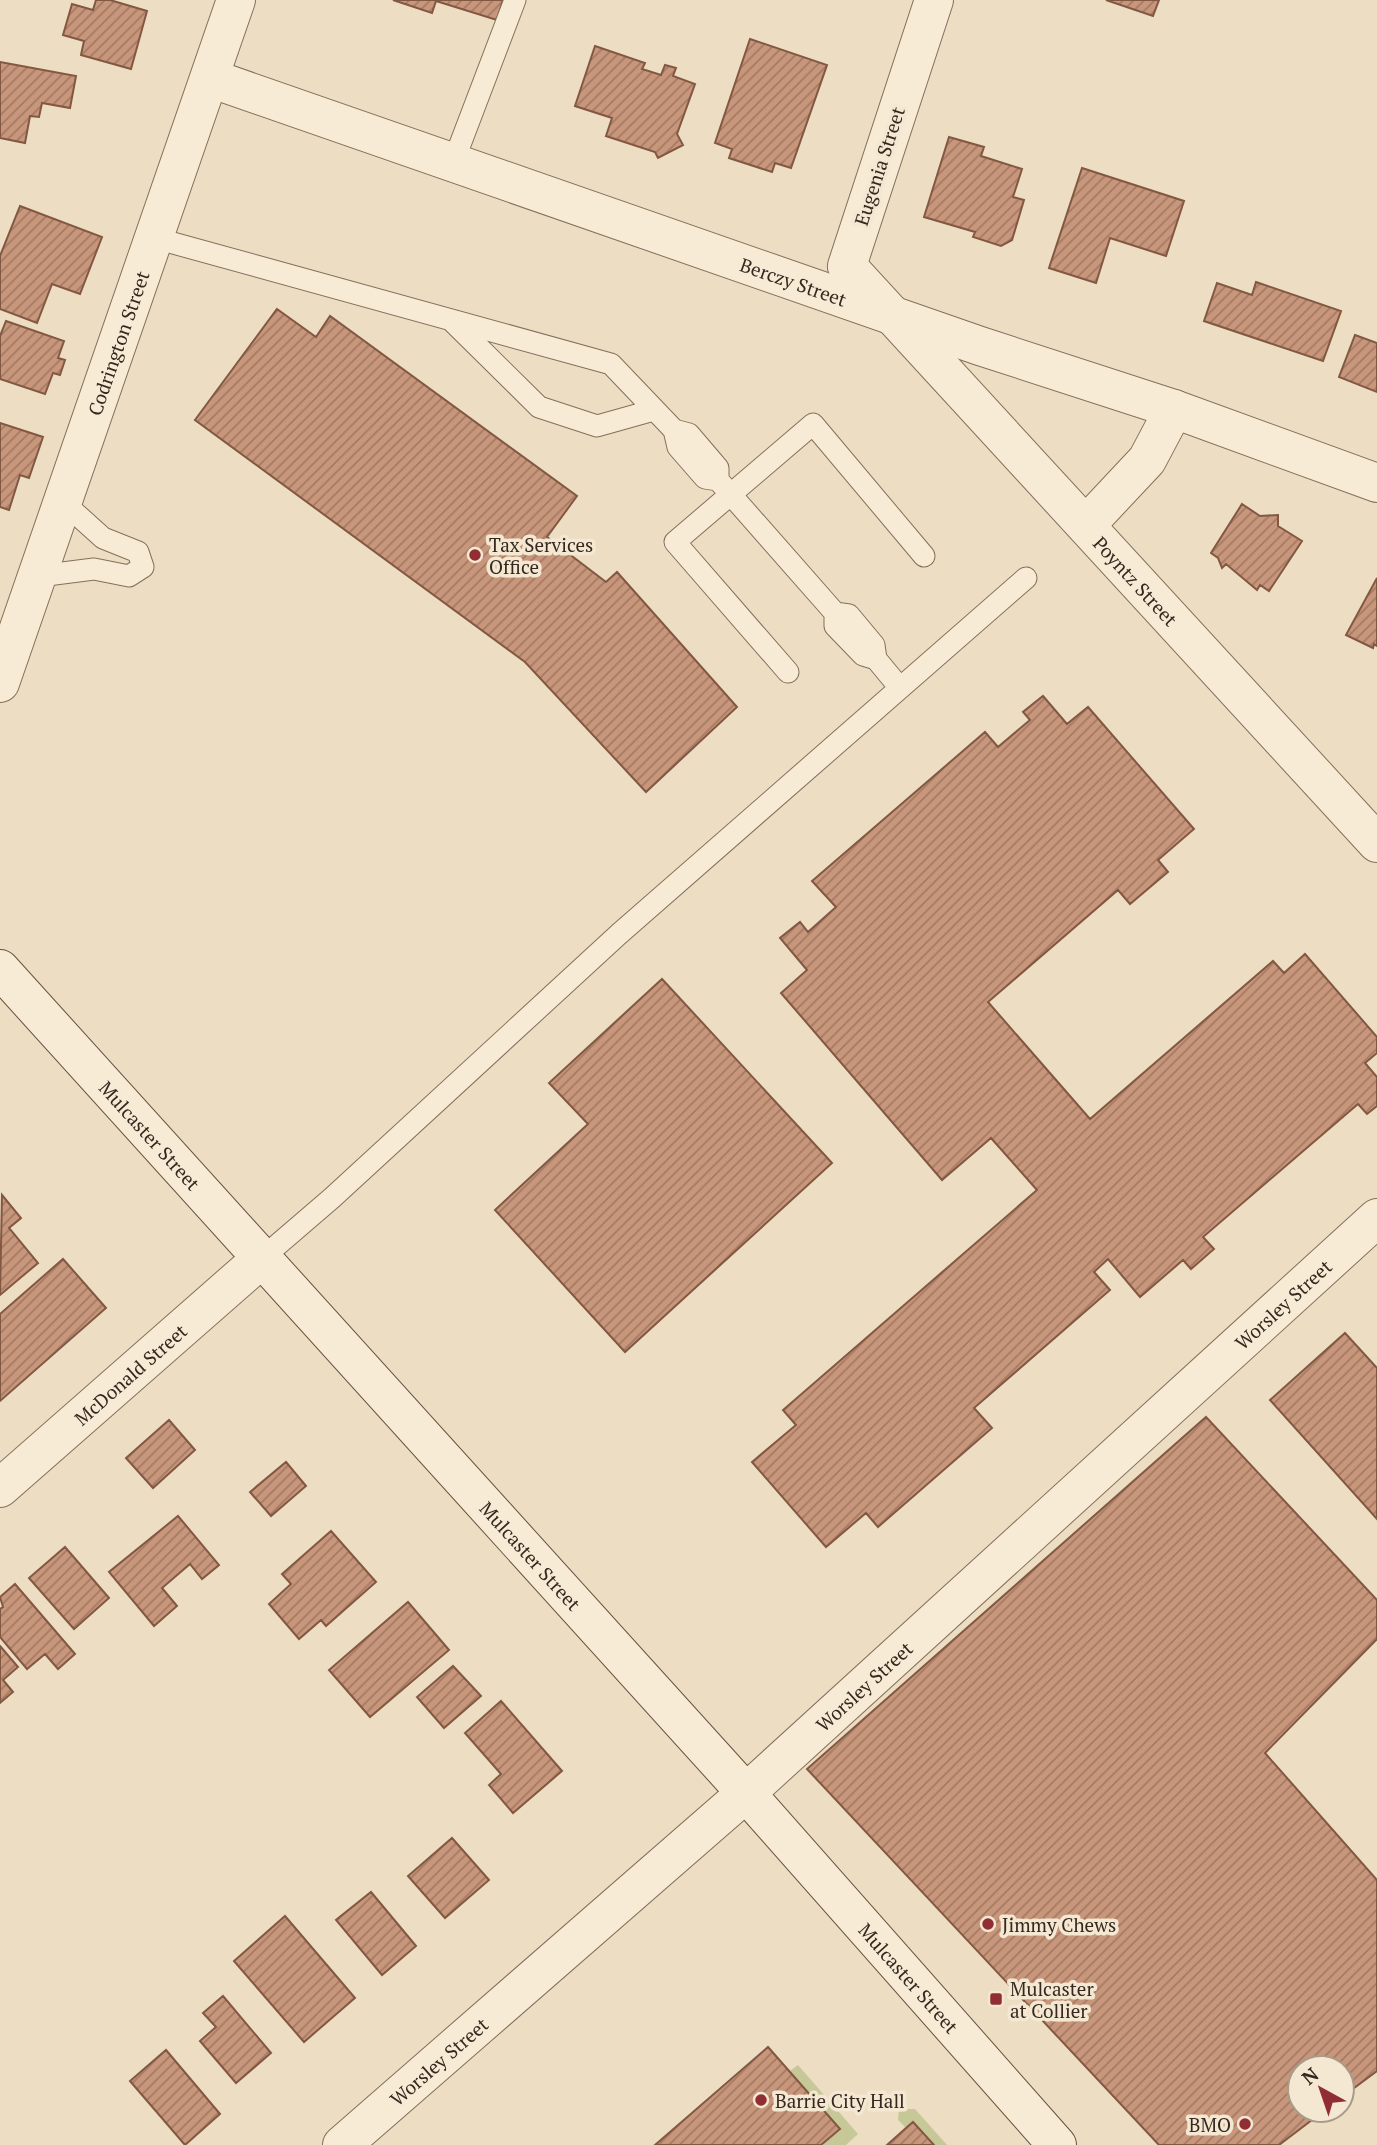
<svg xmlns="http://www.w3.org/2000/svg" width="1377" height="2145" font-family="'PT Serif',serif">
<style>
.garden{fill:#c6c997}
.building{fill:url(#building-hatch);stroke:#835842;stroke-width:2}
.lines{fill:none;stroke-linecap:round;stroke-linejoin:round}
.lane-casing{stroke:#856f5b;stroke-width:23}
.street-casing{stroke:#856f5b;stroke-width:40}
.secondary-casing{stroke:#67503e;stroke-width:40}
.lane{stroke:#f7ebd6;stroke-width:21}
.street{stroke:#f7ebd6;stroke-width:38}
.secondary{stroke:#f7ebd6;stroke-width:38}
.poi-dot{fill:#912e34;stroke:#f4e8d2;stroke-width:2.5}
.labels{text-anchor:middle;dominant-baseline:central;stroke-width:7;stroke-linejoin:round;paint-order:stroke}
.street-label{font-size:19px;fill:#36281e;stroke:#f4e8d2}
.poi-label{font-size:19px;fill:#36281e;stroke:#f4e8d2;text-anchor:start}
</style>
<defs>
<pattern id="building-hatch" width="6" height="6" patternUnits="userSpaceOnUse" patternTransform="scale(1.75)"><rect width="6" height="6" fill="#c8967b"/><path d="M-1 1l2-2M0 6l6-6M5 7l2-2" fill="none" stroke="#a37a64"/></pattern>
</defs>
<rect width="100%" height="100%" fill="#ecddc3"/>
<path class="garden" d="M 798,2065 L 858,2134 L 846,2145 L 821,2145 L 840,2129 L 790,2071 Z
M 899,2109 L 915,2109 L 947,2145 L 934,2145 L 913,2122 L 906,2128 L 898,2120 Z"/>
<path class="building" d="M 96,0 L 110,0 L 147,11 L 131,69 L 81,55 L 84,41 L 63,35 L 72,4 L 93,10 Z
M 393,0 L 503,0 L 497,20 L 436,1 L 432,13 Z
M 1106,0 L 1159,0 L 1153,16 Z
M 750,39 L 827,65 L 791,168 L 775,163 L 772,172 L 729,158 L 732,149 L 715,143 Z
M 595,46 L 645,63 L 642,69 L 661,75 L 665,65 L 676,68 L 673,76 L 695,84 L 677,134 L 683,145 L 658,158 L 655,152 L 606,136 L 612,118 L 575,106 Z
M 0,62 L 76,76 L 70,108 L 42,103 L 39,117 L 30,116 L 25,143 L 0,138 Z
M 949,137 L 984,147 L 981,156 L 1022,169 L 1013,197 L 1024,200 L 1012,240 L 1001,246 L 973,237 L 975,232 L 924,217 Z
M 1082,168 L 1184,201 L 1166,256 L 1110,238 L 1096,283 L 1049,268 Z
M 20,206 L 102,237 L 80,294 L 52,284 L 37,323 L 0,309 L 0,256 Z
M 1256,282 L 1341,311 L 1323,361 L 1204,321 L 1217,283 L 1252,295 Z
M 277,309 L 316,337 L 330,316 L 577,496 L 547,537 L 606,582 L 617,572 L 737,707 L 646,792 L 525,662 L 195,420 Z
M 6,321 L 64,341 L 58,358 L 65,360 L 60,375 L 53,373 L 45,394 L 0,379 L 0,336 Z
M 1355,335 L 1377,343 L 1377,392 L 1339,377 Z
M 0,423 L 43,437 L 29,478 L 20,475 L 9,510 L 0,507 Z
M 1242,504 L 1260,516 L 1278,515 L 1278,526 L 1302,541 L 1269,591 L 1260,585 L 1257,590 L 1226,564 L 1222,568 L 1218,558 L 1211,553 Z
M 1377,578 L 1377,646 L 1374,644 L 1373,648 L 1346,635 Z
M 1043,696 L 1067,724 L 1088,707 L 1194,829 L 1158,860 L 1168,872 L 1130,904 L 1118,890 L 988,1002 L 1090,1119 L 1273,961 L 1284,973 L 1305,954 L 1377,1037 L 1377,1053 L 1365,1063 L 1377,1077 L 1377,1106 L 1367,1114 L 1358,1104 L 1203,1237 L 1214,1249 L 1191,1269 L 1183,1260 L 1140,1297 L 1108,1259 L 1094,1272 L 1110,1290 L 974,1408 L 992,1428 L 878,1527 L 866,1513 L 826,1547 L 752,1462 L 796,1425 L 783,1410 L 1037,1190 L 991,1138 L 942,1180 L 781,993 L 807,970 L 780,938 L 800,922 L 808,932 L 836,907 L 812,881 L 985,732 L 998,747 L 1030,720 L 1023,712 Z
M 662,979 L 832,1163 L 625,1352 L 495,1210 L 588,1124 L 549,1083 Z
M 2,1195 L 21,1218 L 9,1228 L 38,1263 L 0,1295 Z
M 63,1259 L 106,1308 L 0,1401 L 0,1314 Z
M 1345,1333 L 1377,1368 L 1377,1519 L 1270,1400 Z
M 1206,1417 L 1377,1600 L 1377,1639 L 1265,1753 L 1377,1880 L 1377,2071 L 1342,2097 L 1342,2068 L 1300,2068 L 1300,2110 L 1325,2110 L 1279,2145 L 1159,2145 L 807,1769 Z
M 169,1420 L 195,1450 L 153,1488 L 126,1458 Z
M 286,1462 L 306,1486 L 271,1516 L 250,1492 Z
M 178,1516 L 219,1565 L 202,1579 L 190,1564 L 162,1588 L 177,1606 L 154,1626 L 109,1572 Z
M 331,1531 L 376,1582 L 326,1626 L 321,1620 L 299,1639 L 269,1604 L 291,1584 L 282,1574 Z
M 65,1547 L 109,1598 L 74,1629 L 29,1578 Z
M 15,1584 L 75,1654 L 58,1669 L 45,1654 L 27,1669 L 0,1637 L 0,1609 L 3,1607 L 0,1597 Z
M 408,1602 L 449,1650 L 370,1717 L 329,1670 Z
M 0,1646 L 18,1667 L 3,1680 L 13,1692 L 0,1703 Z
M 453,1666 L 481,1696 L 444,1728 L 417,1697 Z
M 501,1701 L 562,1771 L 513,1813 L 489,1785 L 501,1774 L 465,1733 Z
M 452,1838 L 489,1880 L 445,1918 L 408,1876 Z
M 371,1892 L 416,1946 L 382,1975 L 336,1920 Z
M 285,1916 L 355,1998 L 304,2042 L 234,1961 Z
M 223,1996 L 271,2053 L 236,2083 L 200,2041 L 216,2027 L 203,2013 Z
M 768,2047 L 840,2129 L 821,2145 L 655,2145 Z
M 166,2050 L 220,2114 L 185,2145 L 130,2081 Z
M 913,2122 L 934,2145 L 887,2145 L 906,2128 Z"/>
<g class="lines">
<g class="lane-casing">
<path id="lane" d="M 453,163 L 515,0
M 155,238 L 611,364 L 674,430 L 689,434 L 718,468 L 718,480
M 452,321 L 539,407 L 597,426 L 654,410
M 674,430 L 678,447 L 705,478 L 718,480 L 835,613 L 849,615 L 874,645 L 876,659
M 63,502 L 103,538 L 138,552 L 143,567
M 39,576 L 94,569 L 129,576 L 143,567
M 835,613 L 835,626 L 863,655 L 876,659 L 900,688
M 788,672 L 675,542 L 813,424 L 924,556
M 261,1259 L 332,1198 L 619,934 L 1026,578"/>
</g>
<g class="street-casing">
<g id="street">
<path id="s1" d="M 934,0 L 847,266 L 1377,843"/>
<path id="s2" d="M 210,78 L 980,346 L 1174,409 L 1377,483"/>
<path d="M 1087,524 L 1147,460 L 1174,409"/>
<path id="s3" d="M 0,683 L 236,0"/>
<path id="s4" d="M 0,1488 L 261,1259"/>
<path id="s5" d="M 342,2145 L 746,1793 L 1377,1218"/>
</g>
</g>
<g class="secondary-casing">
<g id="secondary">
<path id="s6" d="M 0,969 L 746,1793 L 1057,2145"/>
</g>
</g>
<use href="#lane" class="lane"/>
<use href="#street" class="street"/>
<use href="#secondary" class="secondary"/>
</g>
<g class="poi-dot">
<circle cx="475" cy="555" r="7"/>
<circle cx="988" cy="1924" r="7"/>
<rect x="989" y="1992" width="14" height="14" rx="3.5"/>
<circle cx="761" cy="2100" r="7"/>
<circle cx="1245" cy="2124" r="7"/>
</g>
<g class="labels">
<g class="street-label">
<text transform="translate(879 166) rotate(-72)">Eugenia Street</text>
<text stroke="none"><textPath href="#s2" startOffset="618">Berczy Street</textPath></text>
<text stroke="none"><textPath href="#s3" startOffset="360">Codrington Street</textPath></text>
<text stroke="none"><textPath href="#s1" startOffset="707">Poyntz Street</textPath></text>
<text stroke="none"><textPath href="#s6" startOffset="224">Mulcaster Street</textPath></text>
<text stroke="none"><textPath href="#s5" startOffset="1262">Worsley Street</textPath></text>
<text stroke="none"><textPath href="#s4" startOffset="173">McDonald Street</textPath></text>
<text stroke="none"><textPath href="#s6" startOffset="791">Mulcaster Street</textPath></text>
<text stroke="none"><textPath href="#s5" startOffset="695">Worsley Street</textPath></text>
<text stroke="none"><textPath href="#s6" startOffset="1358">Mulcaster Street</textPath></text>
<text stroke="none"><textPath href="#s5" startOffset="128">Worsley Street</textPath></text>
</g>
<g class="poi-label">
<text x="489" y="544">Tax Services<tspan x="489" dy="22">Office</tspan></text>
<text x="1002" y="1924">Jimmy Chews</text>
<text x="1010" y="1988">Mulcaster<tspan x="1010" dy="22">at Collier</tspan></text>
<text x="775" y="2100">Barrie City Hall</text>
<text x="1231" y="2124" text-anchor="end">BMO</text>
</g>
</g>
<g transform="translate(1321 2089) rotate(320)"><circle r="33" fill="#f4e8d2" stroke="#a89b8a" stroke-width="2"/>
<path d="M0-5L12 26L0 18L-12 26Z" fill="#912e34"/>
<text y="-10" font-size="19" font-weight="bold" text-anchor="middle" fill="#36281e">N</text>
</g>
</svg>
